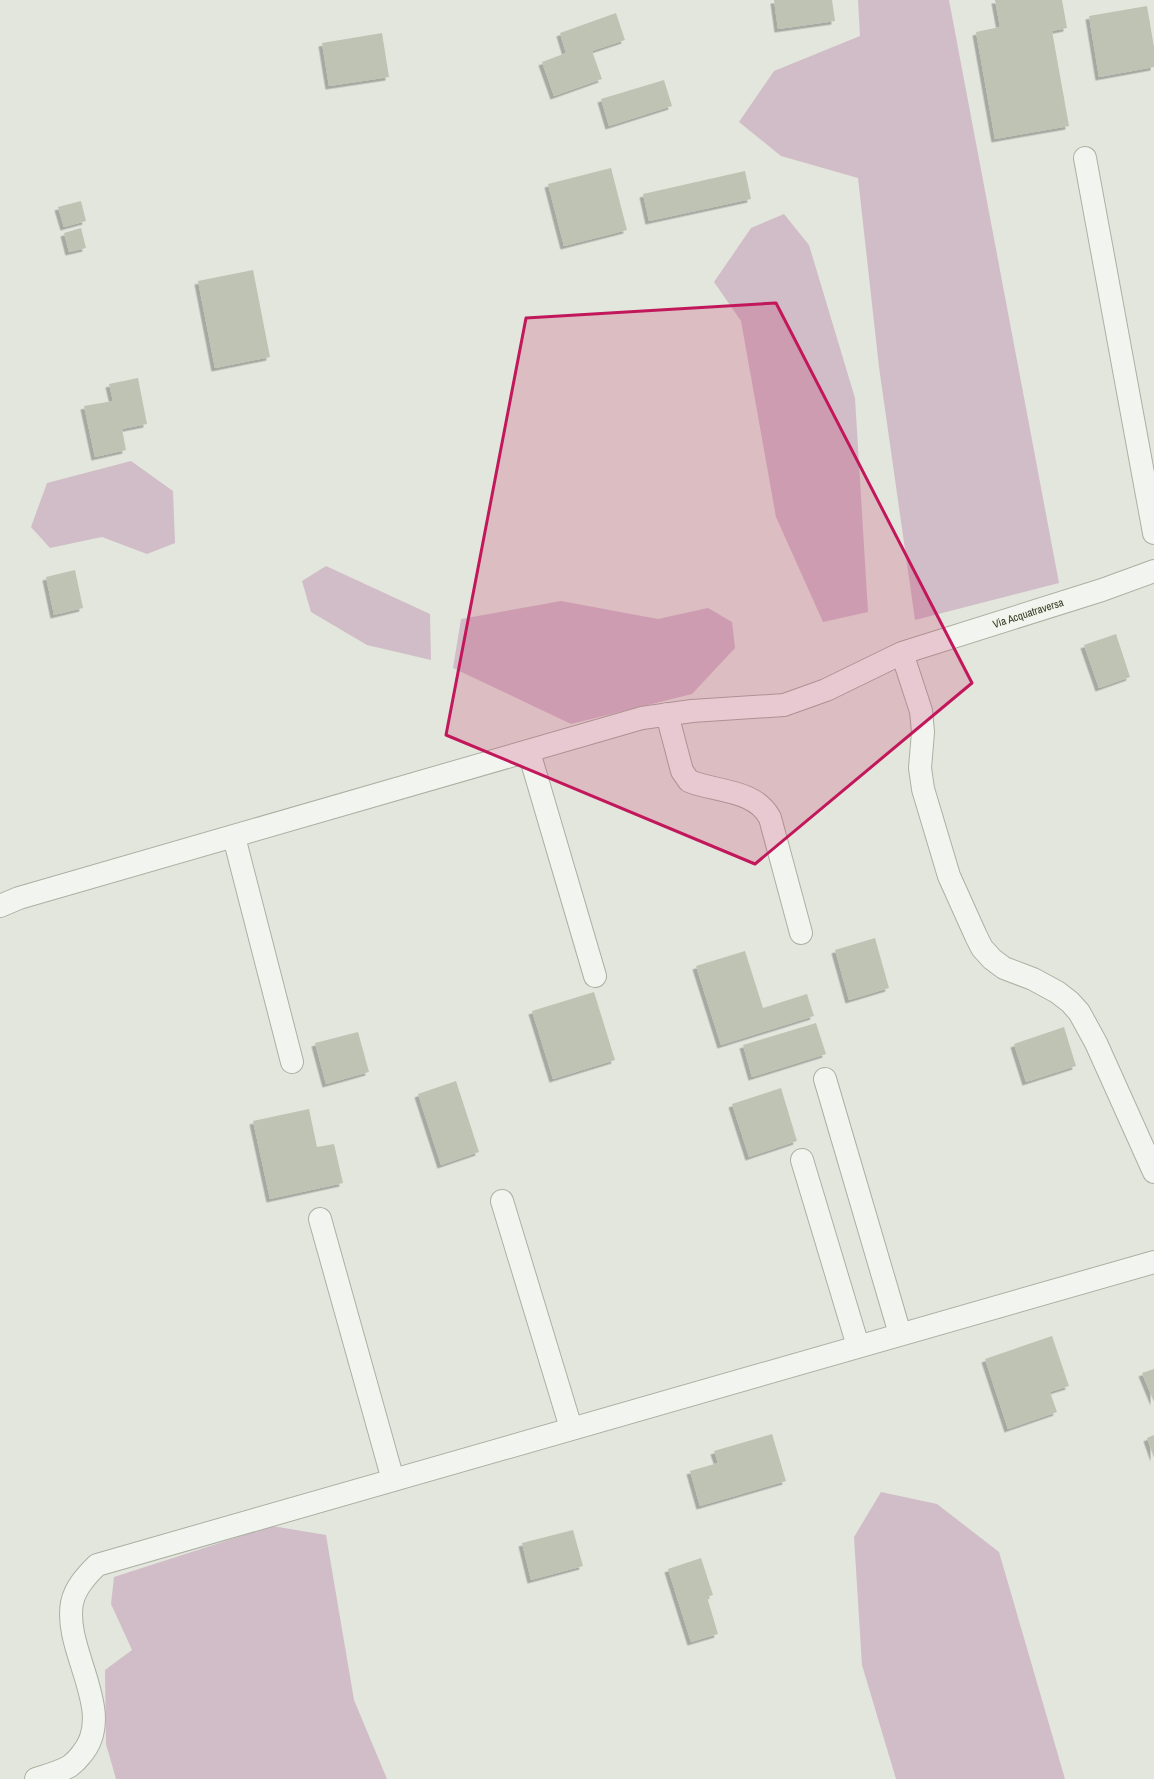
<svg xmlns="http://www.w3.org/2000/svg" width="1154" height="1779" font-family="'Archivo Narrow',sans-serif">
<style>
.green{fill:#d0bdc7}
.building{fill:#bec3b4;filter:url(#shadow)}
.lines{fill:none;stroke-linecap:round;stroke-linejoin:round}
.minor-casing{stroke:#abb0a2;stroke-width:24}
.minor{stroke:#f2f5ef;stroke-width:22}
.marked{fill:#c2185b;fill-opacity:0.2;stroke:#c2185b;stroke-width:3;stroke-linejoin:round}
.labels{text-anchor:middle;dominant-baseline:central;stroke-width:3;stroke-linejoin:round;paint-order:stroke}
.street-label{font-size:11px;fill:#343c26;stroke:#f1f4eb}
</style>
<defs>
<filter id="shadow"><feDropShadow dx="-3.5" dy="3.5" stdDeviation="0" flood-color="#0004"/></filter>
</defs>
<rect width="100%" height="100%" fill="#e3e6dc"/>
<path class="green" d="M 858,0 L 949,0 L 1059,583 L 915,620 L 879,367 L 858,178 L 781,156 L 739,122 L 774,71 L 860,36 Z
M 784,214 L 809,245 L 855,398 L 868,612 L 823,622 L 776,517 L 741,321 L 714,282 L 751,228 Z
M 131,461 L 173,491 L 175,543 L 147,554 L 102,537 L 50,548 L 31,527 L 47,483 Z
M 326,566 L 430,614 L 431,660 L 367,645 L 311,612 L 302,581 Z
M 561,601 L 658,619 L 708,608 L 732,622 L 735,648 L 692,694 L 571,724 L 453,668 L 461,619 Z
M 881,1492 L 937,1504 L 999,1552 L 1065,1779 L 896,1779 L 862,1665 L 854,1537 Z
M 272,1526 L 326,1535 L 354,1700 L 387,1779 L 116,1779 L 106,1744 L 105,1670 L 132,1650 L 111,1604 L 114,1577 Z"/>
<path class="building" d="M 774,0 L 832,0 L 835,21 L 778,29 Z
M 995,0 L 1062,0 L 1067,28 L 1052,31 L 1069,126 L 995,139 L 976,32 L 1000,27 Z
M 1147,6 L 1154,47 L 1154,67 L 1099,77 L 1089,16 Z
M 616,13 L 625,40 L 592,51 L 602,79 L 554,96 L 542,62 L 566,53 L 560,33 Z
M 382,33 L 389,77 L 329,86 L 322,43 Z
M 664,80 L 672,106 L 609,126 L 601,99 Z
M 611,168 L 627,230 L 564,246 L 548,184 Z
M 745,171 L 751,199 L 649,221 L 643,194 Z
M 81,201 L 86,221 L 64,227 L 58,207 Z
M 81,228 L 86,248 L 69,252 L 64,233 Z
M 253,270 L 270,357 L 215,368 L 198,281 Z
M 138,378 L 147,424 L 122,429 L 126,450 L 95,457 L 84,406 L 113,401 L 109,384 Z
M 75,570 L 83,608 L 54,615 L 46,577 Z
M 1116,634 L 1130,677 L 1099,688 L 1084,645 Z
M 875,938 L 889,988 L 849,1000 L 835,950 Z
M 745,951 L 763,1008 L 807,994 L 814,1016 L 721,1045 L 696,966 Z
M 594,992 L 615,1060 L 553,1079 L 532,1011 Z
M 816,1023 L 826,1054 L 752,1077 L 743,1045 Z
M 1064,1027 L 1076,1066 L 1026,1082 L 1014,1044 Z
M 358,1032 L 369,1072 L 326,1084 L 315,1043 Z
M 456,1081 L 479,1152 L 441,1165 L 418,1094 Z
M 781,1088 L 797,1141 L 749,1157 L 732,1104 Z
M 309,1109 L 317,1147 L 334,1144 L 343,1183 L 270,1199 L 253,1121 Z
M 1052,1336 L 1069,1386 L 1050,1392 L 1057,1412 L 1008,1429 L 985,1359 Z
M 1154,1369 L 1154,1402 L 1142,1373 Z
M 772,1434 L 786,1481 L 700,1506 L 690,1471 L 718,1463 L 714,1451 Z
M 1154,1435 L 1154,1458 L 1147,1438 Z
M 573,1530 L 583,1566 L 531,1580 L 522,1543 Z
M 701,1558 L 713,1595 L 707,1597 L 718,1634 L 691,1642 L 668,1569 Z"/>
<g class="lines">
<g class="minor-casing">
<path id="minor" d="M 1085,158 L 1154,533
M 902,653 L 1102,590 L 1154,571
M 667,714 L 682,771 L 689,781 C 715,792 755,789 770,818 L 801,933
M 529,752 L 595,976
M 234,837 L 292,1062
M 0,906 L 19,898 L 642,718 L 692,711 L 784,705 L 826,690 L 902,653 L 921,711 L 923,732 L 920,768 L 923,789 L 949,876 L 976,936 L 982,948 L 992,959 L 1004,968 L 1033,979 L 1057,992 L 1070,1002 L 1079,1012 L 1096,1043 L 1154,1172
M 825,1079 L 900,1334
M 802,1160 L 858,1346
M 502,1201 L 571,1428
M 320,1219 L 393,1480
M 36,1779 C 48,1775 60,1772 70,1766 C 74,1763 78,1759 81,1755 C 118,1713 63,1651 72,1603 C 75,1588 86,1576 97,1565 L 1154,1262"/>
</g>
<use href="#minor" class="minor"/>
</g>
<path class="marked" d="M 776,303 L 972,683 L 755,864 L 446,735 L 526,318 Z"/>
<g class="labels">
<g class="street-label">
<text transform="translate(1028 613) rotate(-18)">Via Acquatraversa</text>
</g>
</g>
</svg>
